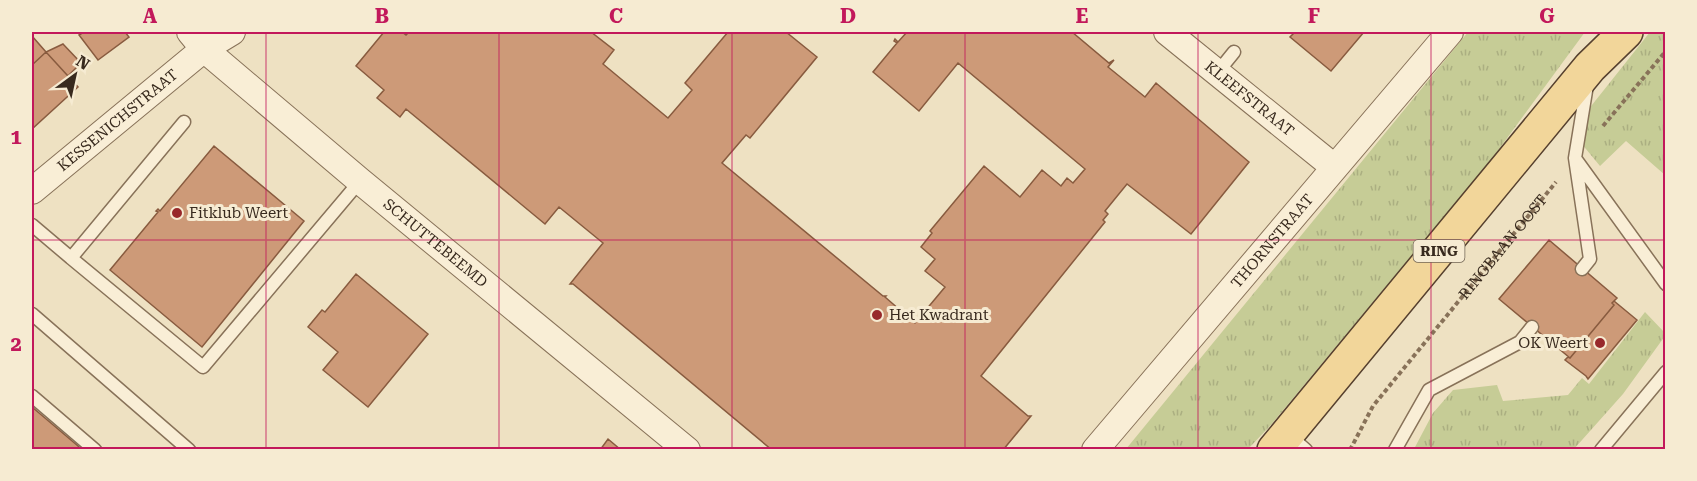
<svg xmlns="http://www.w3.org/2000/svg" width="1697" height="481" font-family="'Roboto Serif',serif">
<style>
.grass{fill:url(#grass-tufts)}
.building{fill:#cd9a78;stroke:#885b3f;stroke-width:1.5}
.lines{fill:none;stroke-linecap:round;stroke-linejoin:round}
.lane-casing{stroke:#887259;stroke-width:15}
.street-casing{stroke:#887259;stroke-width:28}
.primary-casing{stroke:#56402e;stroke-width:36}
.path{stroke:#887259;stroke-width:4;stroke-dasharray:4.5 3;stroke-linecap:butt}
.lane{stroke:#f9eed6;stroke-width:12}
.street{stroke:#f9eed6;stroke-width:26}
.primary{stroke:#f2d69a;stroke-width:33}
.grid{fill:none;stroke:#c2185b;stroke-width:1.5;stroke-opacity:0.55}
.poi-dot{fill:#98292b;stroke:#f6ebd2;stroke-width:2}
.labels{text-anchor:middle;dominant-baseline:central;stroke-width:6;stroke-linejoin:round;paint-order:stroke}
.shield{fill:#f6ebd2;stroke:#716454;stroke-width:1.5}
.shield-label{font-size:14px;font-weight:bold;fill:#382a1e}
.street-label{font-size:15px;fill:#382a1e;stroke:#f6ebd2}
.poi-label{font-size:15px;fill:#382a1e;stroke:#f6ebd2;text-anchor:start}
.neatline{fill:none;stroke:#c2185b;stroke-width:2}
.grid-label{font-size:20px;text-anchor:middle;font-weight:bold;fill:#c2185b}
</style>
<defs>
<pattern id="grass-tufts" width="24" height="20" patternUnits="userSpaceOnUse" patternTransform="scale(1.5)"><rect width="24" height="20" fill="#c6cc96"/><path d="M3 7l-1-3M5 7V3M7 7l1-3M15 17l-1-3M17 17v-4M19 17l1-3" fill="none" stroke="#abaf81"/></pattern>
</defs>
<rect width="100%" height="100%" fill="#eee1c2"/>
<path class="grass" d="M 1468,32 L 1585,32 L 1491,160 L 1270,426 L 1248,449 L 1126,449 Z
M 1650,32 L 1665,32 L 1665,175 L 1626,141 L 1600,166 L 1581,143 L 1588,110 Z
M 1645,312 L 1665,333 L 1665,336 L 1623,394 L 1574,449 L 1414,449 L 1433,413 L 1453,390 L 1497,385 L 1503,401 L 1568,395 L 1582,378 L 1589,384 Z"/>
<path class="building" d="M 84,32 L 125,32 L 129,37 L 98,60 L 79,35 Z
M 384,32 L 402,32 L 406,35 L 409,32 L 591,32 L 614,50 L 603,64 L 668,118 L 692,90 L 685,83 L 728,32 L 786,32 L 817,57 L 750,138 L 746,135 L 722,163 L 883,296 L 886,296 L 885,297 L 915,323 L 945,287 L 925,271 L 935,259 L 921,247 L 932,233 L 930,231 L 984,166 L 1020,197 L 1042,170 L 1061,186 L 1067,178 L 1073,183 L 1085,169 L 958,63 L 919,111 L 873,72 L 897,43 L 894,41 L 895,39 L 898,42 L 907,32 L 1072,32 L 1109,63 L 1114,60 L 1108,67 L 1145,97 L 1156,83 L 1249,162 L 1191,234 L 1127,184 L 1105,211 L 1108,214 L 1103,220 L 1105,222 L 981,376 L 1028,416 L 1031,416 L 1003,450 L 772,450 L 573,284 L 570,284 L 603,243 L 559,207 L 545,224 L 406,109 L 400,117 L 377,98 L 384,90 L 356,66 Z
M 1295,32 L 1364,32 L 1331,71 L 1290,37 Z
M 32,36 L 46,52 L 32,65 Z
M 63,44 L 81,63 L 68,76 L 46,52 Z
M 46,52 L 78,87 L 32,129 L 32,65 Z
M 214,146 L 304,221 L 202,347 L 110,270 L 158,212 L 156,211 L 158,209 L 160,211 Z
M 1549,240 L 1617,298 L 1612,303 L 1614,305 L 1570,358 L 1499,299 Z
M 356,274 L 428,334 L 368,407 L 323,370 L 338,352 L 308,327 L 322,310 L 325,312 Z
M 1614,301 L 1637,320 L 1588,379 L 1586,376 L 1565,360 L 1568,357 L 1570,358 L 1614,305 L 1612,303 Z
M 32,407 L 78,446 L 82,450 L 32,450 Z
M 608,439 L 621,450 L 600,450 Z"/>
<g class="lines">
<g class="lane-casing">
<path id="lane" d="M 1217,73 L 1234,52
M 1577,161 L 1666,284
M 32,225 L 71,258 L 184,122
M 71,258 L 203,367 L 360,181
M 1582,269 L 1590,259 L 1575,158 L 1587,85
M 32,314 L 189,450
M 32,396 L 95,450
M 1289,435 L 1306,450
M 1395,450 L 1429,390 L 1520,342 L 1532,327
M 1601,450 L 1666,372"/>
</g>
<g class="street-casing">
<g id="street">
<path id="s2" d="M 190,32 L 204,49 L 360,181 L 687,450"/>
<path id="s3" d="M 1167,32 L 1334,167"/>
<path id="s4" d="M 32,191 L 204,49 L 232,32"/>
<path id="s5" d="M 1095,450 L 1450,32"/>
</g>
</g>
<g class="primary-casing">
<path id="primary" d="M 1274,450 L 1590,67 L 1626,32"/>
</g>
<g class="path">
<path d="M 1603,126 L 1666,51"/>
<path id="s1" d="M 1350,450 L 1373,406 L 1556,182"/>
</g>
<use href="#lane" class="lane"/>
<use href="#street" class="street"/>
<use href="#primary" class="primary"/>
</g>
<path class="grid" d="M 266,32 L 266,450M 499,32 L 499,450M 732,32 L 732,450M 965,32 L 965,450M 1198,32 L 1198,450M 1431,32 L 1431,450M 32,240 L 1666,240"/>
<g class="poi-dot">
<circle cx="177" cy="213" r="6"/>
<circle cx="877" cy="315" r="6"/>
<circle cx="1600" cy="343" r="6"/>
</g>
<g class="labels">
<rect class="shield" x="1413.5" y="240" width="51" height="22" rx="4.5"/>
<g class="shield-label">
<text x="1439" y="251">RING</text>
</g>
<g class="street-label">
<text stroke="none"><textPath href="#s3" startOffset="106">KLEEFSTRAAT</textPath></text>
<text stroke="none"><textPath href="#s4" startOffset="111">KESSENICHSTRAAT</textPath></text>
<text stroke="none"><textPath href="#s5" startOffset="274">THORNSTRAAT</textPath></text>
<text stroke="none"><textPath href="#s2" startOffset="324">SCHUTTEBEEMD</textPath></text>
<text stroke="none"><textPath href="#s1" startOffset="255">RINGBAAN OOST</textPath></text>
</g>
<g class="poi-label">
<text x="189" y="213">Fitklub Weert</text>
<text x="889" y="315">Het Kwadrant</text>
<text x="1588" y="343" text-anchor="end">OK Weert</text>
</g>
</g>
<rect width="1697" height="481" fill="none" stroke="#f6ebd2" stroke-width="66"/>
<g transform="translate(75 75) rotate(33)" stroke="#f6ebd2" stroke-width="4.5" paint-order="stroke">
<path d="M0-4.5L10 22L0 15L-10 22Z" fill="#382a1e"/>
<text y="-9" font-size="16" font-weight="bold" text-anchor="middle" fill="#382a1e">N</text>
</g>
<rect x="33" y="33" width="1631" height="415" class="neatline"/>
<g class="grid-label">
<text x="150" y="23">A</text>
<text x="382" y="23">B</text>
<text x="616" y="23">C</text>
<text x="848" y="23">D</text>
<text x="1082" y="23">E</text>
<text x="1314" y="23">F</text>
<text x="1547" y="23">G</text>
<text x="16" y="144">1</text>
<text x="16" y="351">2</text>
</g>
</svg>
